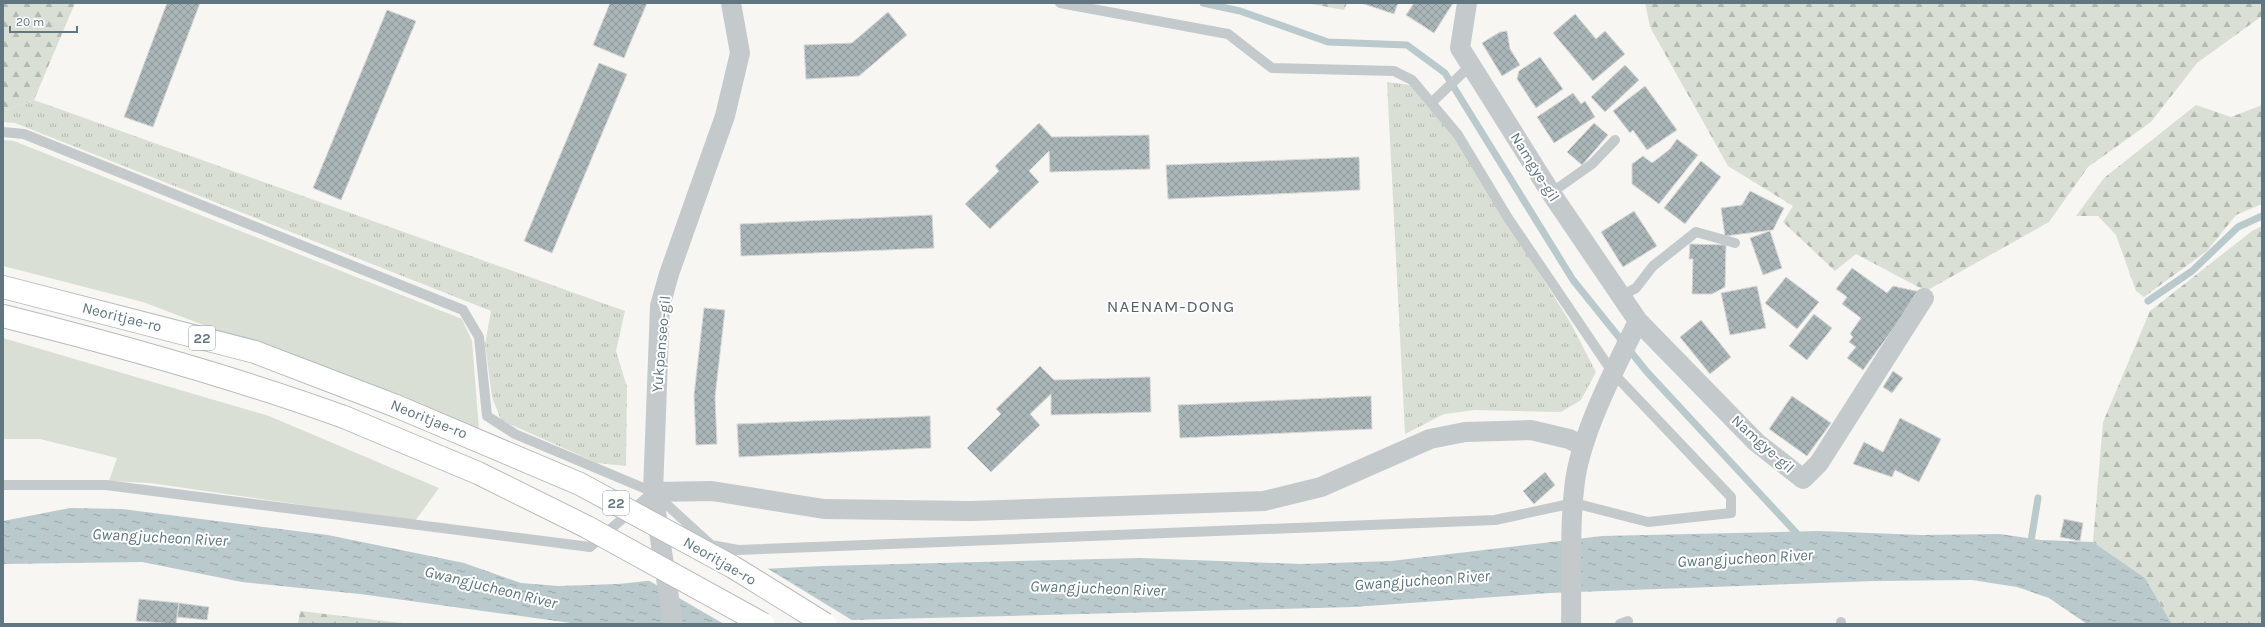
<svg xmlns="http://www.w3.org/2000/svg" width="2265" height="627" font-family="Karla,sans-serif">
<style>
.grass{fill:#d9dfd4}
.forest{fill:url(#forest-firs)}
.park{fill:url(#park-tufts)}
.water{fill:url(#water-ripples)}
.pier{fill:#f7f6f3}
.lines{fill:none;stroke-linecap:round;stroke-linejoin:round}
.stream{stroke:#bac9cc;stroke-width:7}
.building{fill:url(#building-cross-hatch);stroke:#d8d8d6}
.trunk-casing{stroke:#b6bbbd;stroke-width:24}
.service{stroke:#c4c9cb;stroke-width:10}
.minor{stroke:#c4c9cb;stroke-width:20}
.trunk{stroke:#fff;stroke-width:22}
.trunk-bridge-casing{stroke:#b6bbbd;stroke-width:24;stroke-linecap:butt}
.trunk-bridge{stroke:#fff;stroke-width:22}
.labels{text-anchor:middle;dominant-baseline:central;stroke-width:4;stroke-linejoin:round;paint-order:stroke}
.shield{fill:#fff;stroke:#909fa6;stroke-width:1}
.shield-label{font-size:14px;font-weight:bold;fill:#607680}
.street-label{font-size:15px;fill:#607680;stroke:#fff}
.water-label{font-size:16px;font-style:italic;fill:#5a767c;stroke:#fff}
.quarter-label{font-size:17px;letter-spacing:1px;fill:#52636b;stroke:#fff}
</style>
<defs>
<pattern id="forest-firs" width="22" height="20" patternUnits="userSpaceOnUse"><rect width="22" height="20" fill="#d9dfd4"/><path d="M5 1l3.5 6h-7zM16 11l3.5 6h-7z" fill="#b3b9b1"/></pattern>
<pattern id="park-tufts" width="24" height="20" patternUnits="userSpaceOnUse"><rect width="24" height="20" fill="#d9dfd4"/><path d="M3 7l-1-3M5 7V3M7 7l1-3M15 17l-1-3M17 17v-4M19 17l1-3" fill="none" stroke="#b3b9b1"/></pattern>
<pattern id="water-ripples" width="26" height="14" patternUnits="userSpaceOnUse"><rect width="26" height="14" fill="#bac9cc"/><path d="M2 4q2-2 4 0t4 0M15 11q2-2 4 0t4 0" fill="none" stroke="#9ba8ab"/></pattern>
<pattern id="building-cross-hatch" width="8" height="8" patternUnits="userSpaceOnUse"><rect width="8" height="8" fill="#aab5b8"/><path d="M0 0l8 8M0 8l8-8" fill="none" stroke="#8e989b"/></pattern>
</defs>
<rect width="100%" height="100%" fill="#f7f6f3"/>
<path class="grass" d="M 3,140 L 14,141 L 462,319 L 472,341 L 479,430 L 143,302 L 3,266 Z
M 3,338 L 269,416 L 439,488 L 415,521 L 150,483 L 109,481 L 117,458 L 40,439 L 3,439 Z"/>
<path class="forest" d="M 3,3 L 75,3 L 34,100 L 3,111 Z
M 1306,3 L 1347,3 L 1344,10 Z
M 1645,3 L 2262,3 L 2262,16 L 2197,63 L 2151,122 L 2088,167 L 2049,222 L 1926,291 L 1856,254 L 1835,271 L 1783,222 L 1793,206 L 1728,166 L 1650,27 Z
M 2196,105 L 2231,117 L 2262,105 L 2262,204 L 2236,215 L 2207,251 L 2144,297 L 2136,291 L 2116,235 L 2098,216 L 2076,216 L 2104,178 Z
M 2262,226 L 2262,624 L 2172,624 L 2145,578 L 2093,542 L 2103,422 L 2150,311 L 2252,231 Z
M 300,611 L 411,624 L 298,624 Z"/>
<path class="park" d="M 1387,82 L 1410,85 L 1455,139 L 1570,322 L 1596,372 L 1581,400 L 1561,412 L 1475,410 L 1444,414 L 1405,434 Z
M 34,100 L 625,311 L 616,351 L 627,387 L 626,466 L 597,463 L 501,420 L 492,397 L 485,344 L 491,311 L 15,123 L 3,122 L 3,111 Z"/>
<path class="water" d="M 70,508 L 122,509 L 328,535 L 464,563 L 521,583 L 558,586 L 618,584 L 761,569 L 822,566 L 1140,558 L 1301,564 L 1391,561 L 1602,536 L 1819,531 L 1922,535 L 2000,534 L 2041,540 L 2093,542 L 2145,578 L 2172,624 L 2087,624 L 2049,598 L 2017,587 L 1972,580 L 1875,581 L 1550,593 L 1353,607 L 698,624 L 578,624 L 360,594 L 242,582 L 142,562 L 3,564 L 3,521 Z"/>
<path class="pier" d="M 765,567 L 855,622 L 724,624 L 646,579 Z"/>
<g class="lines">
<path class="stream" d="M 1203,3 L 1240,11 L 1328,42 L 1407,45 L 1445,73 L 1573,280 L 1647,372 L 1801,538
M 2148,301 L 2192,271 L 2238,227 L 2262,216
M 2030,547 L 2038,498"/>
</g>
<path class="building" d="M 167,3 L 200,3 L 153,127 L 124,117 Z
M 610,3 L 647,3 L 624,58 L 593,45 Z
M 1361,3 L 1398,3 L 1394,14 Z
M 1414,3 L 1453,3 L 1434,33 L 1406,15 Z
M 387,10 L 416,21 L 341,200 L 313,188 Z
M 888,12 L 907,35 L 859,76 L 806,79 L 804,45 L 852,43 Z
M 1575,14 L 1596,39 L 1605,31 L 1625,54 L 1593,81 L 1553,33 Z
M 1507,31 L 1510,49 L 1520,65 L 1502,76 L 1482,43 L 1500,32 Z
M 1540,57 L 1563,89 L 1536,108 L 1517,79 L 1519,71 Z
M 599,63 L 627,74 L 552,253 L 524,241 Z
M 1625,65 L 1639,80 L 1605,112 L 1591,97 Z
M 1645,86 L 1677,130 L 1647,150 L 1633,130 L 1630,133 L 1613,111 Z
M 1573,93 L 1581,104 L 1585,101 L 1595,117 L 1554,143 L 1537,117 Z
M 1039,123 L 1052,137 L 1149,135 L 1150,169 L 1050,172 L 1049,151 L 1029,171 L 1039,182 L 990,229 L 965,204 L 999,171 L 995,166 Z
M 1594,123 L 1608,135 L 1582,165 L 1567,152 Z
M 1677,139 L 1698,155 L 1659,204 L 1632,184 L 1632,164 L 1643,156 L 1652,163 L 1670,149 Z
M 1359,157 L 1360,190 L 1168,199 L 1166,165 Z
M 1701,161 L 1721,177 L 1685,224 L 1664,208 Z
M 1750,191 L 1784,208 L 1773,230 L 1725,236 L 1721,208 L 1742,205 Z
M 1634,211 L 1657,246 L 1623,267 L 1601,232 Z
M 932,215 L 934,248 L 741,256 L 740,224 Z
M 1770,231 L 1782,268 L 1763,275 L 1750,238 Z
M 1690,244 L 1726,245 L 1725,287 L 1712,294 L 1692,294 L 1693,259 L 1689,259 Z
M 1852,268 L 1887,293 L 1893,286 L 1920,292 L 1863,370 L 1847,358 L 1856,347 L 1849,342 L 1853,337 L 1850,334 L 1861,318 L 1842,304 L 1847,297 L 1836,289 Z
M 1786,277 L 1819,302 L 1797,329 L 1765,303 Z
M 1757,286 L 1766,328 L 1730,335 L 1721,293 Z
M 704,308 L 725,310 L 715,397 L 717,444 L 696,445 L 694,395 Z
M 1814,314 L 1832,328 L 1807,360 L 1789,346 Z
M 1701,320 L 1731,357 L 1710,374 L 1680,337 Z
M 1040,366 L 1054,380 L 1150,377 L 1151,412 L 1051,415 L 1051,394 L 1030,414 L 1040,425 L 991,472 L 967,448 L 1001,414 L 996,409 Z
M 1893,371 L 1903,378 L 1892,393 L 1883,387 Z
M 1371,396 L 1372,429 L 1180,438 L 1178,405 Z
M 1792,396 L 1831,423 L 1807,456 L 1769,429 Z
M 930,416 L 931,448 L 739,457 L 737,424 Z
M 1900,418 L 1941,439 L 1919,482 L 1895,470 L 1892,477 L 1853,464 L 1864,442 L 1883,452 Z
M 1545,472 L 1555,485 L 1534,504 L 1523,491 Z
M 2064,519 L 2083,523 L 2080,541 L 2060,537 Z
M 139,599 L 179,603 L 176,624 L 136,621 Z
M 179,603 L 209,607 L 207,620 L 177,617 Z"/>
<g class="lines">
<g class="trunk-casing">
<path id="trunk" d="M 3,287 L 255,352 L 396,406
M 3,316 C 119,345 233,377 344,417"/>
</g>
<path class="service" d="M 1431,103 L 1471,65
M 3,132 L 24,134 L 463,310 L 479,337 L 487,416 L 515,434 L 653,492
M 1551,193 L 1592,164 L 1615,140
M 1621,296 L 1636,288 L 1653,266 L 1696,232 L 1735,243
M 3,485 L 106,485 L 590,547 L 653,492 L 711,545 L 738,550 L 1495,520 L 1574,503 L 1648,522 L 1731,513 L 1731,497 L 1613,373 L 1508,218 L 1458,135 L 1412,80 L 1394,71 L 1272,68 L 1228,34 L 1060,3
M 1841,622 L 1841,624
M 1620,624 L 1628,621"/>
<path class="minor" d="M 1467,3 L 1460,48 L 1551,193 L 1638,321 L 1756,442 L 1803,479 L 1819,463 L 1924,298
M 653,492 L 712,491 L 824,509 L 971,511 L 1264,501 L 1321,487 L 1430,439 L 1465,432 L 1531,430 L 1569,439 L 1583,446
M 673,624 L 653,492 L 660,306 L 669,274 L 725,116 L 740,53 L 731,3
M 1571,624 C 1572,577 1569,528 1575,481 C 1582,431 1616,367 1638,321"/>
<use href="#trunk" class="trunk"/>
<g class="trunk-bridge-casing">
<path id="trunk-bridge" d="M 396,406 L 580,484 L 733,567 L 825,624
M 344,417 L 478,473 L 587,527 L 763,624"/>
</g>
<use href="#trunk-bridge" class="trunk-bridge"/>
</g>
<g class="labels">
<g class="shield">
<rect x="189" y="326" width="26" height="24" rx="3"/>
<rect x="603" y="491" width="26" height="24" rx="3"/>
</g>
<g class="shield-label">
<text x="202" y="338">22</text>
<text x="616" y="503">22</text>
</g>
<g class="street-label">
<text transform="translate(1535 167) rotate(58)">Namgye-gil</text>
<text transform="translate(122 317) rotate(14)">Neoritjae-ro</text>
<text transform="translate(661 344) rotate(-85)">Yukpanseo-gil</text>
<text transform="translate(429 419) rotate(22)">Neoritjae-ro</text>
<text transform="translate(1763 444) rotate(42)">Namgye-gil</text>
<text transform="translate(720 561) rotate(30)">Neoritjae-ro</text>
</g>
<g class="water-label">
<text transform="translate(160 537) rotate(3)">Gwangjucheon River</text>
<text transform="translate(1745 558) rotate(-3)">Gwangjucheon River</text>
<text transform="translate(1422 580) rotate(-4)">Gwangjucheon River</text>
<text transform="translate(491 587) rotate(14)">Gwangjucheon River</text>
<text transform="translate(1098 588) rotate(2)">Gwangjucheon River</text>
</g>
<g class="quarter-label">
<text x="1171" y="306">NAENAM-DONG</text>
</g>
</g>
<rect width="2265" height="627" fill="none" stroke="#607680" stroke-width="8"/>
<path d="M10 26v6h67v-6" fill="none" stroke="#607680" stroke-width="2"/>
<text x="16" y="26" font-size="12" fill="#607680" stroke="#ffffff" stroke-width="3" paint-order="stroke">20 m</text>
</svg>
